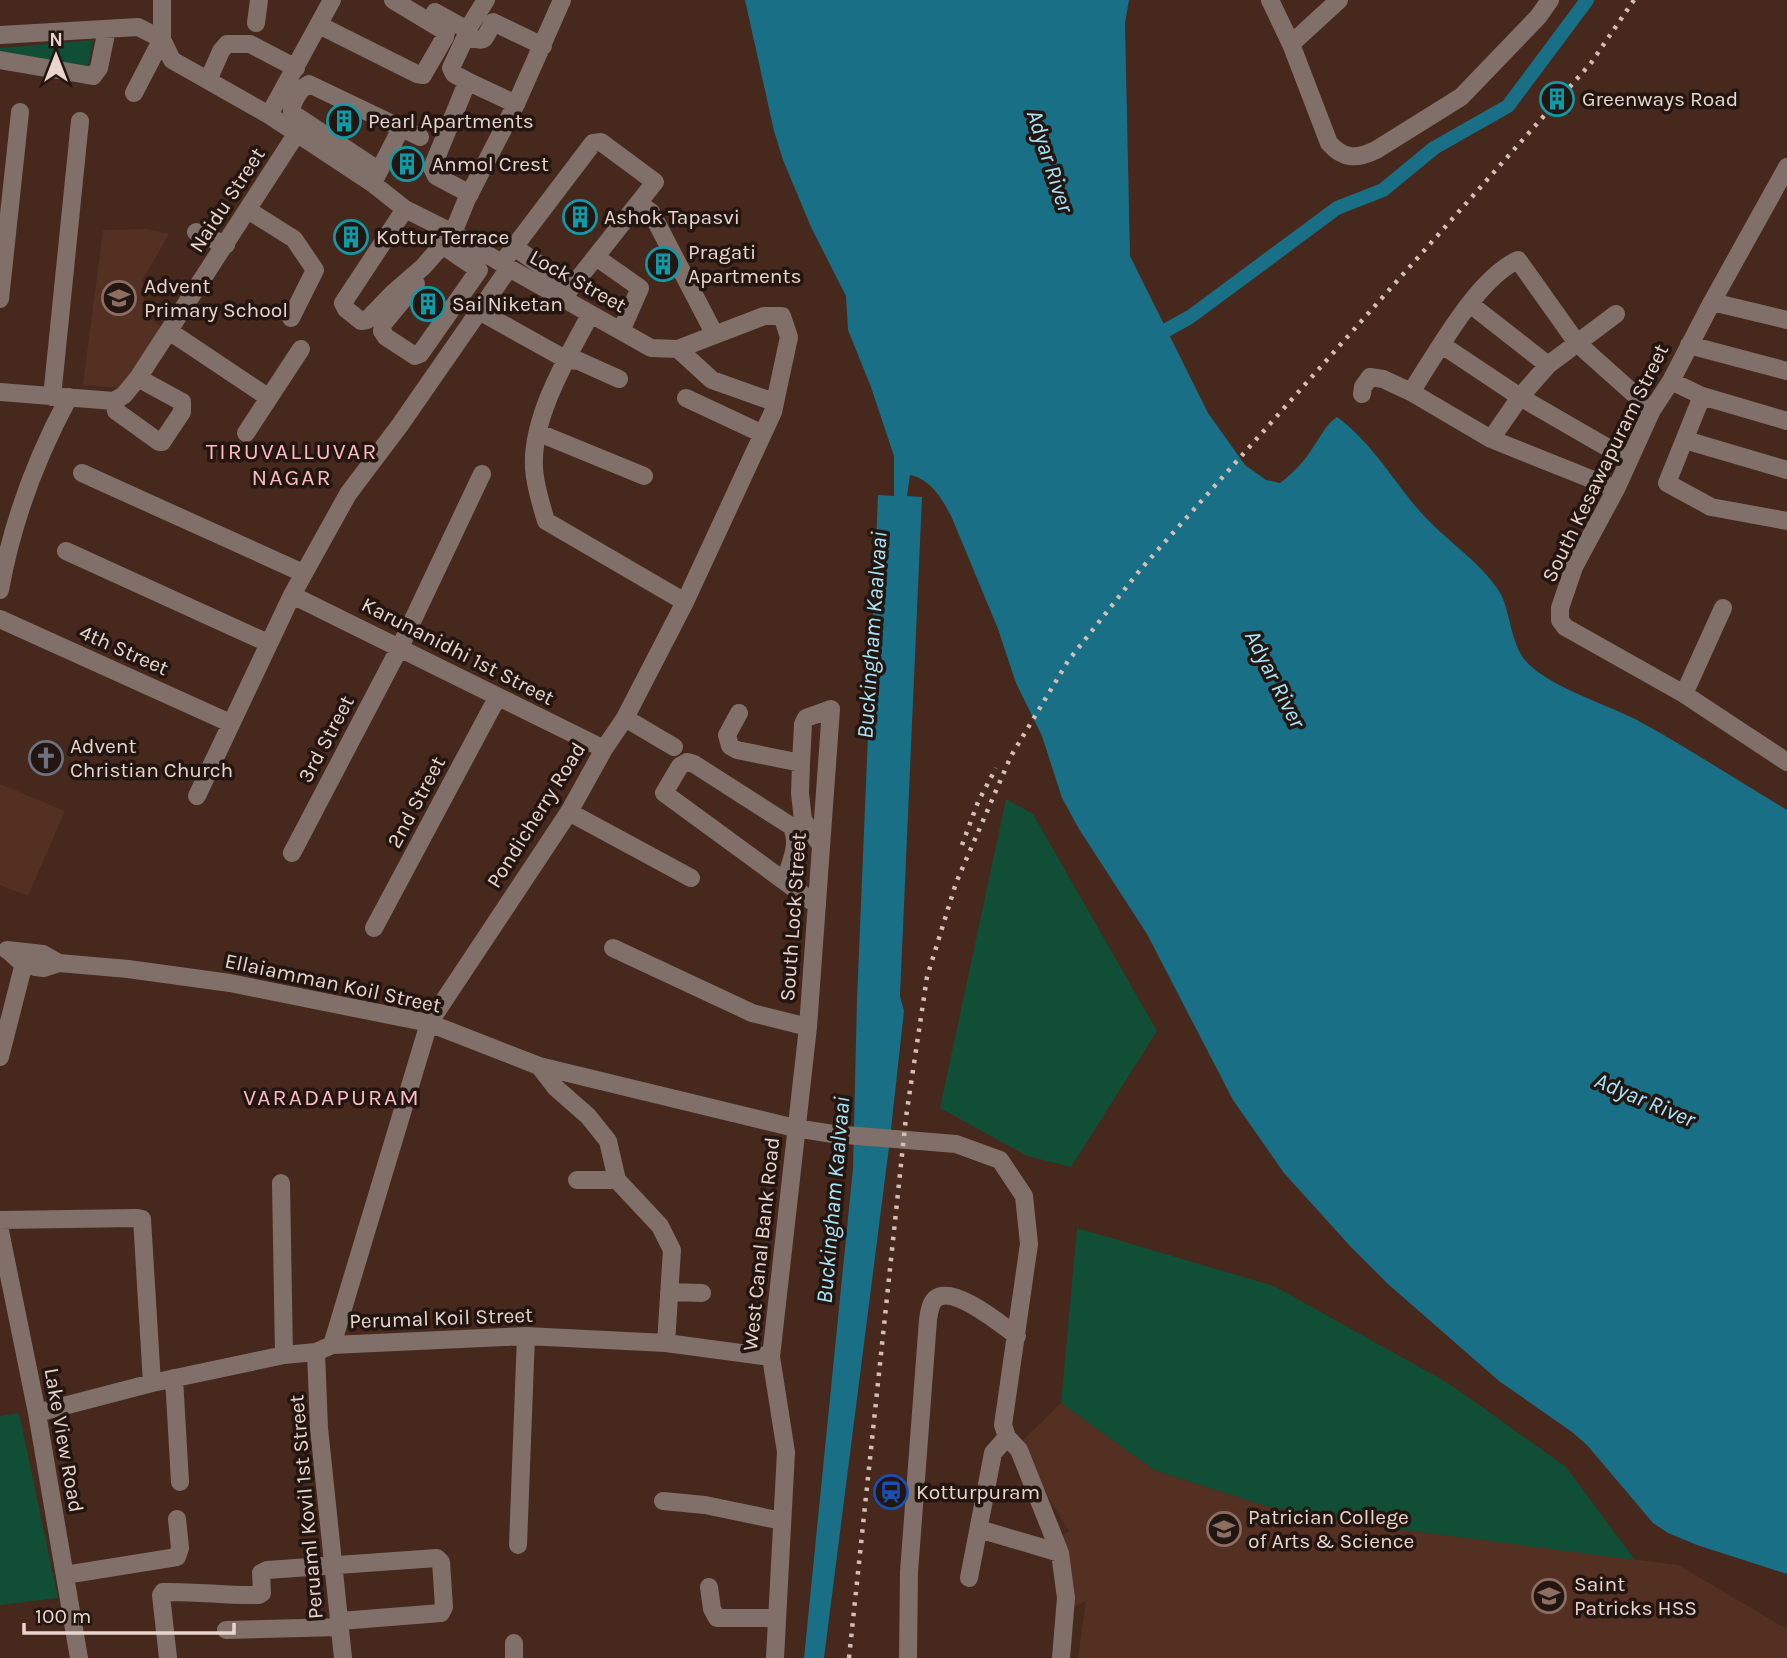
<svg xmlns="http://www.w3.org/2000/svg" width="1787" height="1658" font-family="Karla,sans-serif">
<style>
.built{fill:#543022}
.green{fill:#114e36}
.water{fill:#186f86}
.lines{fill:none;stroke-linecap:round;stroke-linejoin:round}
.canal{stroke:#186f86;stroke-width:14}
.minor{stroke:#807069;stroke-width:18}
.rail{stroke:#d4bfb7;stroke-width:4.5;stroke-dasharray:3.5 7;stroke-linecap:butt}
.labels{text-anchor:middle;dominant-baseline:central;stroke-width:7;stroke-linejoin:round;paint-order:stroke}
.poi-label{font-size:21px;fill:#e9d5ce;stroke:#231510;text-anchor:start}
.street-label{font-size:21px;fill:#e9d5ce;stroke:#231510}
.water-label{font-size:23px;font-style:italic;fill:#a7e5fa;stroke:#231510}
.neighbourhood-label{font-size:23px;letter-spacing:2px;fill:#febac3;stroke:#231510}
</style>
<rect width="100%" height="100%" fill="#46281c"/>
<path class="built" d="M 147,229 L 169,234 L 142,281 L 145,315 L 161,326 L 124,388 L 83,385 L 103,230 Z
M 0,784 L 65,811 L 28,896 L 0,885 Z
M 1061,1403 L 1154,1470 L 1266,1506 L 1382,1527 L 1678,1565 L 1787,1629 L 1787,1658 L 1078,1658 L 1086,1601 L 1073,1607 L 1060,1537 L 1069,1531 L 1017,1446 Z"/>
<path class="green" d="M 93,40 L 87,71 L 0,51 L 0,48 Z
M 1006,799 L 1033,814 L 1157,1031 L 1071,1167 L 1027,1156 L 940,1108 Z
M 1077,1228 L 1274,1286 L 1448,1383 L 1566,1467 L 1635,1560 L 1382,1527 L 1266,1506 L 1154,1470 L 1061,1403 Z
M 19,1413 L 58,1598 L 0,1605 L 0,1416 Z"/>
<path class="water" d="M 745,0 L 1129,0 L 1125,23 L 1130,256 L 1208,413 L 1245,465 L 1266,480 L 1280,483 C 1292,474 1304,462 1312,449 C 1320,438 1325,425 1337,417 C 1371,442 1391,477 1417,508 C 1442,538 1478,559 1499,591 C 1510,608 1510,642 1525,660 C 1546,686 1606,704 1637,720 C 1688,748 1737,780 1787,810 L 1787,1574 L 1697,1545 L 1668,1533 L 1653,1523 L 1587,1445 L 1572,1432 L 1499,1381 L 1388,1284 L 1350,1246 L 1284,1173 L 1233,1100 L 1147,934 L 1079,829 L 1062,798 L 1042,736 L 1016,683 L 998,629 L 952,518 C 943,500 931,479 910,475 L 907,496 L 922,497 L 900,996 L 904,1011 L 889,1147 L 824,1658 L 804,1658 L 853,1168 L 857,999 L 878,495 L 894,496 L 894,456 L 871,387 L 848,330 L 846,296 L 811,227 L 783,160 L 774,131 Z"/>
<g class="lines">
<path class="canal" d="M 1150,339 L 1190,317 L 1337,208 L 1383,190 L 1434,148 L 1508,106 L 1587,0"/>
<path class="minor" d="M 1270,0 L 1291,44 L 1329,143 C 1344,160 1357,159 1376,150 L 1461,97 L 1538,17 L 1550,0
M 435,12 L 462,27 L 469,27 L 486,0
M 256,23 L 259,0
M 319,25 L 417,74 L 423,75 L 445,37 L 446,32 L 393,0
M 0,35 L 138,27 L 162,39 L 172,60 L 269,115 L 372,183 L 405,209 L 455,234 L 509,268 L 651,348 L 678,349 L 764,316 L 782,316 L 789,337 L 773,412 L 685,602 L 625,718 L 604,749 L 569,812 L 429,1023 L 332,1345
M 1291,44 L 1339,0
M 0,60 L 93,76 L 99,68 L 107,29
M 207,78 L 210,76 L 221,51 L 227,44 L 250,44 L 296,68
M 471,83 L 454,74 L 451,68 L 465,38 C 487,39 481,46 493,22 L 543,46
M 134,93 L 162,39 L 162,0
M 269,115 L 332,0
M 1787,167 L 1712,302 L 1671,381 L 1652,410 L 1616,489 L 1574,567 L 1560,608 L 1560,620 L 1565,627 L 1684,694 L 1787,762
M 378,170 L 292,113 C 291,103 299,89 309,84 L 420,137
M 374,181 L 401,128
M 470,194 L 436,176 L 432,168 L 466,85 L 471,83 L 516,104
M 405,209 L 343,303 L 346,309 L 361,321 L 367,320 L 393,293 L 423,267 L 453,233 L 466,201 L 516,104 L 562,0
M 248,210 L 294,239 L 315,270 L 291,318
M 633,218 L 639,210 L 645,208 L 651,212 L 715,335
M 196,232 L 226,245
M 514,247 L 572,287
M 603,262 L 640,288 L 621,331
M 502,263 L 593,143 L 601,142 L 655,182 L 563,298
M 416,284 L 383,324 L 382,331 L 386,337 L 415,356 L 420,354 L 479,270 L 445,247
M 0,299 L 20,112
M 1712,302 L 1787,320
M 1470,304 L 1548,365
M 479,311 L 567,360 L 579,361 L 619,379
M 590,315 C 567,358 531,418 534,468 C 535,486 541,504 546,521 L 685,602
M 169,331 L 269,398
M 1442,345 L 1520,397 L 1629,460
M 1689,345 L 1787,371
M 678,349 L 712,380 L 774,402
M 1671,381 L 1702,396 L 1787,421
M 0,392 L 114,401 L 124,395 L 138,378 L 297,133
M 1411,392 C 1436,354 1477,278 1518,260 L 1577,343 L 1652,410
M 1362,394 L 1363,387 L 1370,377 L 1383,379 L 1411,392 L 1491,439 L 1616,489
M 1702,396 L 1667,483 L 1711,507 L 1787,521
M 52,397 L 80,121
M 686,398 L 763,434
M 114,401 L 116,411 L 159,442 L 162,442 L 182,412 L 182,402 L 138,378
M 246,433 L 301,349
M 539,433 L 644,476
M 1491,439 L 1520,397 L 1548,365 L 1616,314
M 1685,440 L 1787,470
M 82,473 L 303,573
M 66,551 L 268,643
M 0,590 C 12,523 36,458 69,397
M 292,595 L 604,749
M 0,619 L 230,723
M 1684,694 L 1723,608
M 739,713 L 727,735 L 730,746 L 737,750 L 801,763 L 800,793 L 803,820 L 820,844
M 625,718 L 674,747
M 197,796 L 292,595 L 348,494 L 400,425 L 509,268
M 569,812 L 691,878
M 292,853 L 400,647 L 482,474
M 785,881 C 790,863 801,843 791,826 L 694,764 L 687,762 L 680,766 L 664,793 L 817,905
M 374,928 L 497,698
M 613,948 L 752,1013 L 808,1027
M 7,950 L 43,954 L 59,963
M 10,952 L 22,963 L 35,967 L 44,968 L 59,963 L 128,969 L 230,983 L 429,1023 L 539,1066 L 795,1128 L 833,1134 L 956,1144 L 1000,1160 L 1024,1196 L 1029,1244 L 1003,1425 L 1007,1437 L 1019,1450 L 1060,1553 L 1066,1598 L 1061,1658
M 0,1057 L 24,963
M 539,1066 L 556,1088 L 588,1116 L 608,1141 L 617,1180 L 660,1226 L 672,1250 L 666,1343
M 577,1180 L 617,1180
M 281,1183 L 284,1355
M 0,1220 L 136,1218 L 142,1219 L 152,1383
M 0,1231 L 37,1413 L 79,1658
M 669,1292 L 702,1293
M 316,1352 L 319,1428 L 343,1658
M 174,1378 L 180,1482
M 37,1413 L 152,1383 L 284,1355 L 316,1352 L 332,1345 L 526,1336 L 666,1343 L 771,1357
M 663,1501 L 705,1505 L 782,1521
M 979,1529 L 1060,1553
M 518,1545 L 526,1336
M 65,1575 L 177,1557 L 180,1548 L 177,1519
M 969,1578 L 993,1453 L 1007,1437
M 709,1587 L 712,1609 L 717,1618 L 777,1618
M 226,1630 L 340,1627
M 514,1643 L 514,1658
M 168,1658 L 161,1595 L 163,1592 C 196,1591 227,1596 259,1595 L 262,1593 L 261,1573 L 267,1570 L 437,1558 L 441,1562 L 444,1607 L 441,1613 L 340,1621
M 775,1658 L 786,1452 L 771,1357 L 808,1027 L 831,709 L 806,718 L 803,724 L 801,763
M 908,1658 L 909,1572 L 928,1320 C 929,1313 930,1304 935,1299 C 953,1284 1002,1325 1017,1336"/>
<path class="rail" d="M 962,845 L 978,802 L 996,768
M 849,1658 L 906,1117 L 927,977 L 956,883 L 1011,756 L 1068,661 L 1140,570 L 1591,63 L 1634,0"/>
</g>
<defs>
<g id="building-ring" transform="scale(1.75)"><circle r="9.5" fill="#231510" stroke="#0f9aa8" stroke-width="1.5"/><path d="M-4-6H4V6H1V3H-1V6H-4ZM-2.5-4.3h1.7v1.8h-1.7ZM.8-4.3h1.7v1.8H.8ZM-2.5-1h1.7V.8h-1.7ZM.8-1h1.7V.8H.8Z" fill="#0f9aa8"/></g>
<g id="school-ring" transform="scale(1.75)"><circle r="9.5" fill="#231510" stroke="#8d6e63" stroke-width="1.5"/><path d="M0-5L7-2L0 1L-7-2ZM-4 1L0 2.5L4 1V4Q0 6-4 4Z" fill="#8d6e63"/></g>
<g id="church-ring" transform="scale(1.75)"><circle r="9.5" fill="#231510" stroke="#6b7280" stroke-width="1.5"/><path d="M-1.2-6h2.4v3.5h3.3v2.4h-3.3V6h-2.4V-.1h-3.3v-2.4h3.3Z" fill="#6b7280"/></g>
<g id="station-ring" transform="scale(1.75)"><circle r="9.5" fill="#231510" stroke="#1a4fb4" stroke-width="1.5"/><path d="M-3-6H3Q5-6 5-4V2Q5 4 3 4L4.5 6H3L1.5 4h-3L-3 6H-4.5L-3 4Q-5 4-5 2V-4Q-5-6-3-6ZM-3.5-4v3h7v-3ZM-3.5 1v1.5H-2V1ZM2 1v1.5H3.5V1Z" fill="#1a4fb4"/></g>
<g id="university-ring" transform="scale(1.75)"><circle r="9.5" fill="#231510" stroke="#8d6e63" stroke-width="1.5"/><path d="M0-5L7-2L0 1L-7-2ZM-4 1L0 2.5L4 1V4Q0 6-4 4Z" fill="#8d6e63"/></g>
</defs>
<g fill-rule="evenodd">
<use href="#building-ring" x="1557" y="99"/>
<use href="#building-ring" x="344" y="121"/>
<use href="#building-ring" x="407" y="164"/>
<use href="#building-ring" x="580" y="217"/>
<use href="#building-ring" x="351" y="237"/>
<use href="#building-ring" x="663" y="264"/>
<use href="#school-ring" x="119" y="298"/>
<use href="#building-ring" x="428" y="304"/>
<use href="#church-ring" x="46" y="758"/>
<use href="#station-ring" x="891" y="1492"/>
<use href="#university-ring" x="1224" y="1529"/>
<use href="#school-ring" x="1549" y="1596"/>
</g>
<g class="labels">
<g class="poi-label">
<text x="1582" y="99">Greenways Road</text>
<text x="368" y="121">Pearl Apartments</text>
<text x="432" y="164">Anmol Crest</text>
<text x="604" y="217">Ashok Tapasvi</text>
<text x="376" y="237">Kottur Terrace</text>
<text x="688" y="252">Pragati<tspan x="688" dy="24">Apartments</tspan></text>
<text x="144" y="286">Advent<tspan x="144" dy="24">Primary School</tspan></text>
<text x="452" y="304">Sai Niketan</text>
<text x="70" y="746">Advent<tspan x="70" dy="24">Christian Church</tspan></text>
<text x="916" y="1492">Kotturpuram</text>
<text x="1248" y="1517">Patrician College<tspan x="1248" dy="24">of Arts &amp; Science</tspan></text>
<text x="1574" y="1584">Saint<tspan x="1574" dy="24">Patricks HSS</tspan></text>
</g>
<g class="street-label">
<text transform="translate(227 200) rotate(-57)">Naidu Street</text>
<text transform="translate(578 281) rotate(29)">Lock Street</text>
<text transform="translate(1605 463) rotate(-64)">South Kesawapuram Street</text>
<text transform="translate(124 650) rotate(24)">4th Street</text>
<text transform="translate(458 651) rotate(27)">Karunanidhi 1st Street</text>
<text transform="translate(326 739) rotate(-62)">3rd Street</text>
<text transform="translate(416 802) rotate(-62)">2nd Street</text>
<text transform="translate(536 815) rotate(-58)">Pondicherry Road</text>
<text transform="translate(793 917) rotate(-86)">South Lock Street</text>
<text transform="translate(333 983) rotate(12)">Ellaiamman Koil Street</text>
<text transform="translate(761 1244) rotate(-84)">West Canal Bank Road</text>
<text transform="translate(441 1318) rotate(-2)">Perumal Koil Street</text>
<text transform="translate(64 1440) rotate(80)">Lake View Road</text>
<text transform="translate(306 1507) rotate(-95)">Peruaml Kovil 1st Street</text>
</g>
<g class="water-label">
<text transform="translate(1050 161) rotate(72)">Adyar River</text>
<text transform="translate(872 635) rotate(-86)">Buckingham Kaalvaai</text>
<text transform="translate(1275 679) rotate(63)">Adyar River</text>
<text transform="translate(1645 1100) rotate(23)">Adyar River</text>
<text transform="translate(833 1200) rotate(-85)">Buckingham Kaalvaai</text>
</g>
<g class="neighbourhood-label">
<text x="292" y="451">TIRUVALLUVAR<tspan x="292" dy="26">NAGAR</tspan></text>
<text x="332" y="1097">VARADAPURAM</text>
</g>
</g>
<g transform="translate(56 56)" stroke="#231510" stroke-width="5" paint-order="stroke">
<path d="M0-5L12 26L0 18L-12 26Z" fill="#e9d5ce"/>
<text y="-10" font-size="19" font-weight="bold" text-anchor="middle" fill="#e9d5ce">N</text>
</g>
<path d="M24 1623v10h210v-10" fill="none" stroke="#e9d5ce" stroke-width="3.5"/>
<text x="35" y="1623" font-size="21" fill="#e9d5ce" stroke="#231510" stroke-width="5" paint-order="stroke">100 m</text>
</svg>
